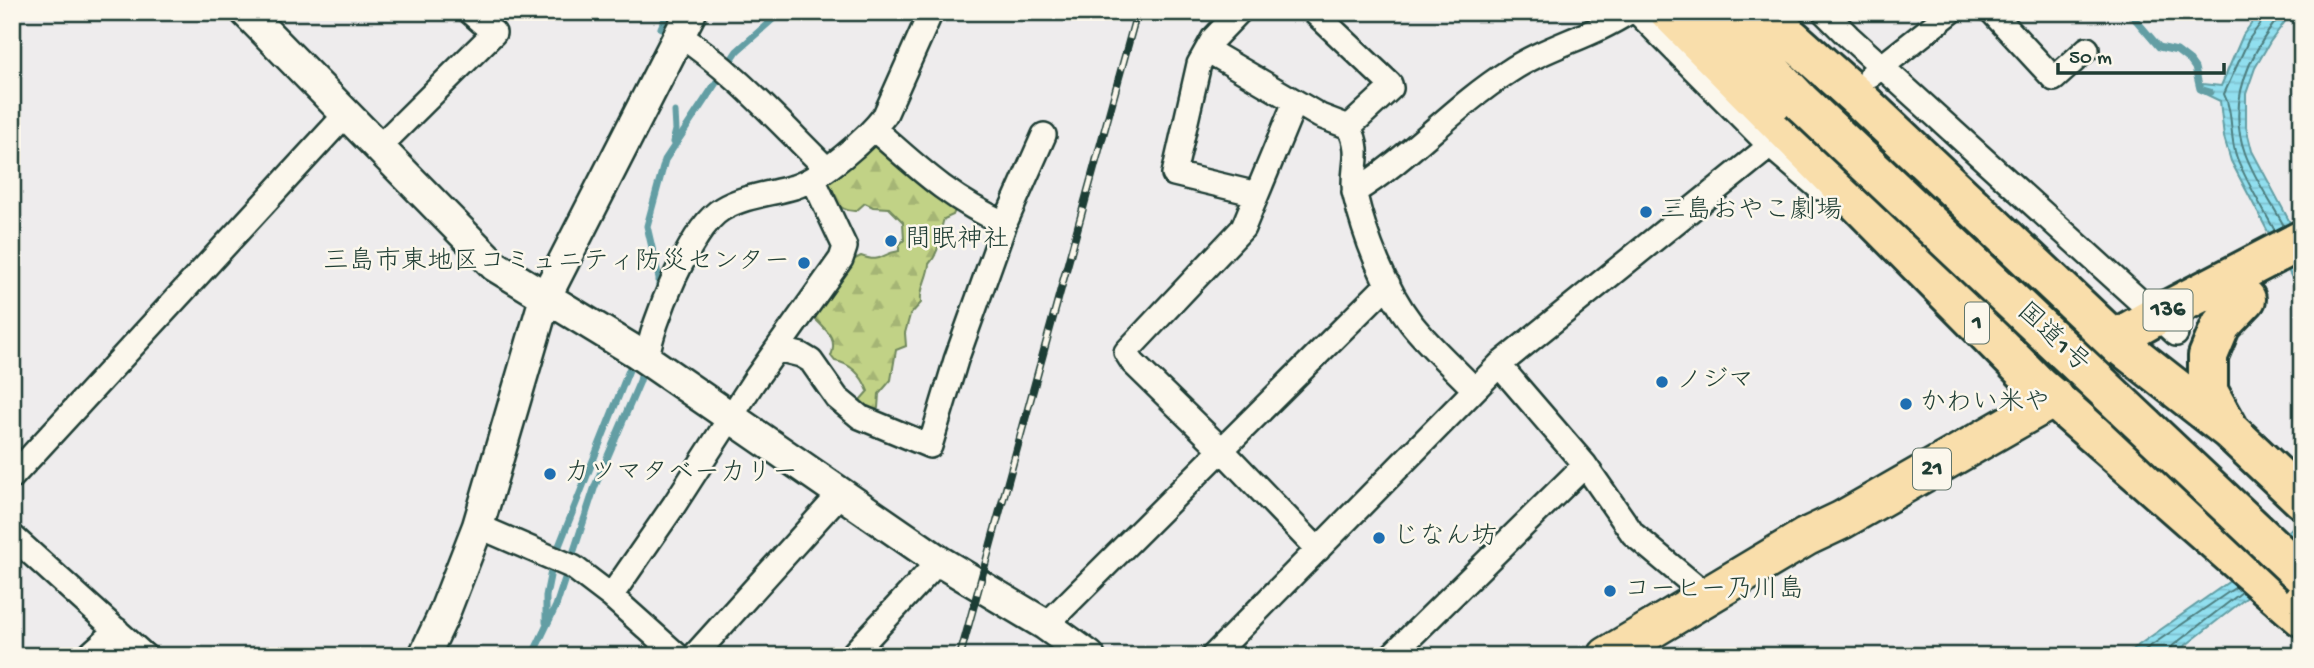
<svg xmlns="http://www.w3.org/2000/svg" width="2314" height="668" font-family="'Gochi Hand','Klee One',sans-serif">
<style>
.forest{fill:url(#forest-firs);stroke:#70885d;stroke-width:2}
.water{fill:url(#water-rules);stroke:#639ea4;stroke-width:2}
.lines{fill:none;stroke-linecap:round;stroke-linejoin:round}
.shore{stroke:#4d7e7f;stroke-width:2}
.stream{stroke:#639ea4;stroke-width:7}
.minor-casing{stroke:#1f3d34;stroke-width:28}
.tertiary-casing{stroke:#1f3d34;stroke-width:35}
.primary-casing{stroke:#1f3d34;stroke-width:42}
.trunk-casing{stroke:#1f3d34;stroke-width:44}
.minor{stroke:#fbf7ec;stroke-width:23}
.tertiary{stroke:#fbf7ec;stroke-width:30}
.primary{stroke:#f9deab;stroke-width:37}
.trunk{stroke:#f9deab;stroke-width:38}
.rail-casing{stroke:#1f3d34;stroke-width:8}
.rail{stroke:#fbf7ec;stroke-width:5;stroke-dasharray:16;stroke-linecap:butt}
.trunk-bridge-casing{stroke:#1f3d34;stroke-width:44;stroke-linecap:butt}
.trunk-bridge{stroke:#f9deab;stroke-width:38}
.poi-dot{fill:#1f6fb2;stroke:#fbf7ec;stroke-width:2.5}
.labels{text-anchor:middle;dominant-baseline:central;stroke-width:5;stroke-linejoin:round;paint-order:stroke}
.shield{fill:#fbf7ec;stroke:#61756b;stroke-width:2}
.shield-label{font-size:24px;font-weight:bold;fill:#1f3d34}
.poi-label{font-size:26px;fill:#1f3d34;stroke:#fbf7ec;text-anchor:start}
.street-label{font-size:26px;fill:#1f3d34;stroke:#fbf7ec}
</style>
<defs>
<pattern id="forest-firs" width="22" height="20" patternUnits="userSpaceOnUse" patternTransform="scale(1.75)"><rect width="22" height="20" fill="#c1d286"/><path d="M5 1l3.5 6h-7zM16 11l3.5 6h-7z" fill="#a5b574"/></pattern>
<pattern id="water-rules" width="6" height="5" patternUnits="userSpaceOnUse" patternTransform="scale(1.75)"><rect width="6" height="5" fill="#91dfef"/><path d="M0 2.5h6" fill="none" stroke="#7dc0ce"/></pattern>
</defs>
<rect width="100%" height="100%" fill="#eeeced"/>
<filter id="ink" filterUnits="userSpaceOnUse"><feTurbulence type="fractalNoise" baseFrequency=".0143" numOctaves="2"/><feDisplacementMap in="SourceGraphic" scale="14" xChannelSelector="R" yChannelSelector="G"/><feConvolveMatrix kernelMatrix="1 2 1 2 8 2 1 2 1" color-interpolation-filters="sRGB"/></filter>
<g filter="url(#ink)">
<path class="forest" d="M 875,140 L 951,201 L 955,210 L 953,215 L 944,219 C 938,234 942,250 929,264 C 928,278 919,288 921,303 L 910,315 L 905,333 L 906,346 L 896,350 L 891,380 L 879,394 L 878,408 L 873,412 L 853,403 L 861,399 L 868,391 C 862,376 852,364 835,361 L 831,356 C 838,339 827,331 815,319 L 818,307 L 828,299 C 833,275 839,266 861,256 C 883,264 880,253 899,251 L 899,245 L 904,240 L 903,222 L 889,208 L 873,207 L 865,203 L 856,211 C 837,212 828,194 827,177 Z"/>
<path class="water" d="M 2260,12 L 2292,12 L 2270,42 L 2255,68 L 2246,94 L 2246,127 L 2252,151 L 2302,245 L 2302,297 L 2231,161 L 2224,137 L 2220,101 L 2201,92 L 2203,84 L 2221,86 L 2243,35 Z
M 2302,517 L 2302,560 L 2255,591 L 2172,656 L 2123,656 L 2267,555 Z"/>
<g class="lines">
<path class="shore" d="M 2265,12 L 2264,19 L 2249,39 L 2224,94 C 2234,113 2229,138 2237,158 C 2247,183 2262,207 2275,231
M 2283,12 C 2250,52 2226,101 2245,153 C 2254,178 2271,202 2284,226
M 2136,656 L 2236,587
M 2169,656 L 2171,647 L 2242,592"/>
<path class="stream" d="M 2129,12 L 2159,47 L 2177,51 L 2190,61 L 2195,68 L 2200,89 L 2210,92
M 661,28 L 668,12
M 673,142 L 676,130 L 675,112
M 659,291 L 659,278 L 647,226 L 665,160 L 737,51 L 781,12
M 546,622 L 546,596 L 553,561 L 633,360
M 532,656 L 556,606 L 595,486 L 640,381 L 643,367"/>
<g class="minor-casing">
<path id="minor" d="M 1239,12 L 1213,39 L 1199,64 L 1174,174 L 1257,194
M 1314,12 L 1390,84 L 1391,88 L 1349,127
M 1637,12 L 1770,146 L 1819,188
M 1824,12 L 1848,36 L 2176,334
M 1992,12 L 2054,79 L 2087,49
M 679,35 C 732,69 782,125 827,169
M 1207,50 L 1320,116 L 1349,127 C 1364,154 1350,170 1355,195 C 1365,237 1385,289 1411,323 C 1429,346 1453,367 1474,389
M 1871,75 L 1951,12
M 1295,102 L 1243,228 L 1126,352 L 1133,363 L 1221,449 L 1318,550
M 379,147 L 494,33 L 470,12
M 1354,192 C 1410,158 1453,107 1508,72 C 1545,47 1591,37 1629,12
M 1005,223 L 1044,135
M 777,349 L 801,355 L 811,361 L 837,398 L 860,417 L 930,446 L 956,360 L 1005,223 C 952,201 916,166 874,129
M 647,359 C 651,324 691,227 722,209 C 744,196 770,194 794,187 C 822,178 868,138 885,115 L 931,12
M 1499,365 L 1585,465 L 1633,534 L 1707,596
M 12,477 L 347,113
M 478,526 L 573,567 L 611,596 L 678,656
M 12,536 L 145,656
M 611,596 L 674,505 L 754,381 L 841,259 L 845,247 L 813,179
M 1046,625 L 1388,284
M 88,656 L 117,630
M 694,656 L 841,493
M 851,656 L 939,561
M 1213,656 L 1499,365 L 1770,146
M 1391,656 L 1585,465"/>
</g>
<g class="tertiary-casing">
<path id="tertiary" d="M 246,12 L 495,266 L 636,352 L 939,561 L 1046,625 L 1089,656
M 424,656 L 443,616 L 478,526 L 545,298 L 691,12"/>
</g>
<g class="primary-casing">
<path id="primary" d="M 1607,656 L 1806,537 L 1842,520 L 2055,398"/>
</g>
<g class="trunk-casing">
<path id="trunk" d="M 1669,12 L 2038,385 L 2302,617
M 1715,12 L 1800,101
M 1762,12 L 1858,98 L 2113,339 L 2229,430 L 2302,499
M 2094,351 L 2156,316 L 2302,240
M 2228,427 L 2208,391 L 2208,356 L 2221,325 L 2246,299"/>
</g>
<use href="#minor" class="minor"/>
<use href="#tertiary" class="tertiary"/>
<use href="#primary" class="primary"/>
<use href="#trunk" class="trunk"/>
<g class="rail-casing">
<path id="rail" d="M 960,656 L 1137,12"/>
</g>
<use href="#rail" class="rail"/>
<g class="trunk-bridge-casing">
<path id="trunk-bridge" d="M 1800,101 L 2302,575"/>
</g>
<use href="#trunk-bridge" class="trunk-bridge"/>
</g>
</g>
<g class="poi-dot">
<circle cx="1646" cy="212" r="7"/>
<circle cx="891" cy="241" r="7"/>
<circle cx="804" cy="263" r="7"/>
<circle cx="1662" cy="382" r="7"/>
<circle cx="1906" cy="404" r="7"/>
<circle cx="550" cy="474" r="7"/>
<circle cx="1379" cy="538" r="7"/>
<circle cx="1610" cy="591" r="7"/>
</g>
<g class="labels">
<g class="shield">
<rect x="2143.5" y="289.5" width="49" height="41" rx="5"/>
<rect x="1965" y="302.5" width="24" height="41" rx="5"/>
<rect x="1913" y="448.5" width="38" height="41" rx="5"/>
</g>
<g class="shield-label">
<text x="2168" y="310">136</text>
<text x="1977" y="323">1</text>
<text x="1932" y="469">21</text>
</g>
<g class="poi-label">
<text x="1660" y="212">三島おやこ劇場</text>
<text x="905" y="241">間眠神社</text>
<text x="790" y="263" text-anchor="end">三島市東地区コミュニティ防災センター</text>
<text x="1676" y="382">ノジマ</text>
<text x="1920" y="404">かわい米や</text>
<text x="564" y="474">カツマタベーカリー</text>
<text x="1393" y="538">じなん坊</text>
<text x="1624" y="591">コーヒー乃川島</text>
</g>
<g class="street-label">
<text transform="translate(2052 339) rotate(43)">国道1号</text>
</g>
</g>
<rect width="2314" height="668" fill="none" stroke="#fbf7ec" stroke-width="42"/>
<rect x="21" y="21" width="2272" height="626" fill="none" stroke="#1f3d34" stroke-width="2.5" filter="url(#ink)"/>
<path d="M2058 63v10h166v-10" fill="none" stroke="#1f3d34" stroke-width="3.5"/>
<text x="2069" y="63" font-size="21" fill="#1f3d34" stroke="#fbf7ec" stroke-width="5" paint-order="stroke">50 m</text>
</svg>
